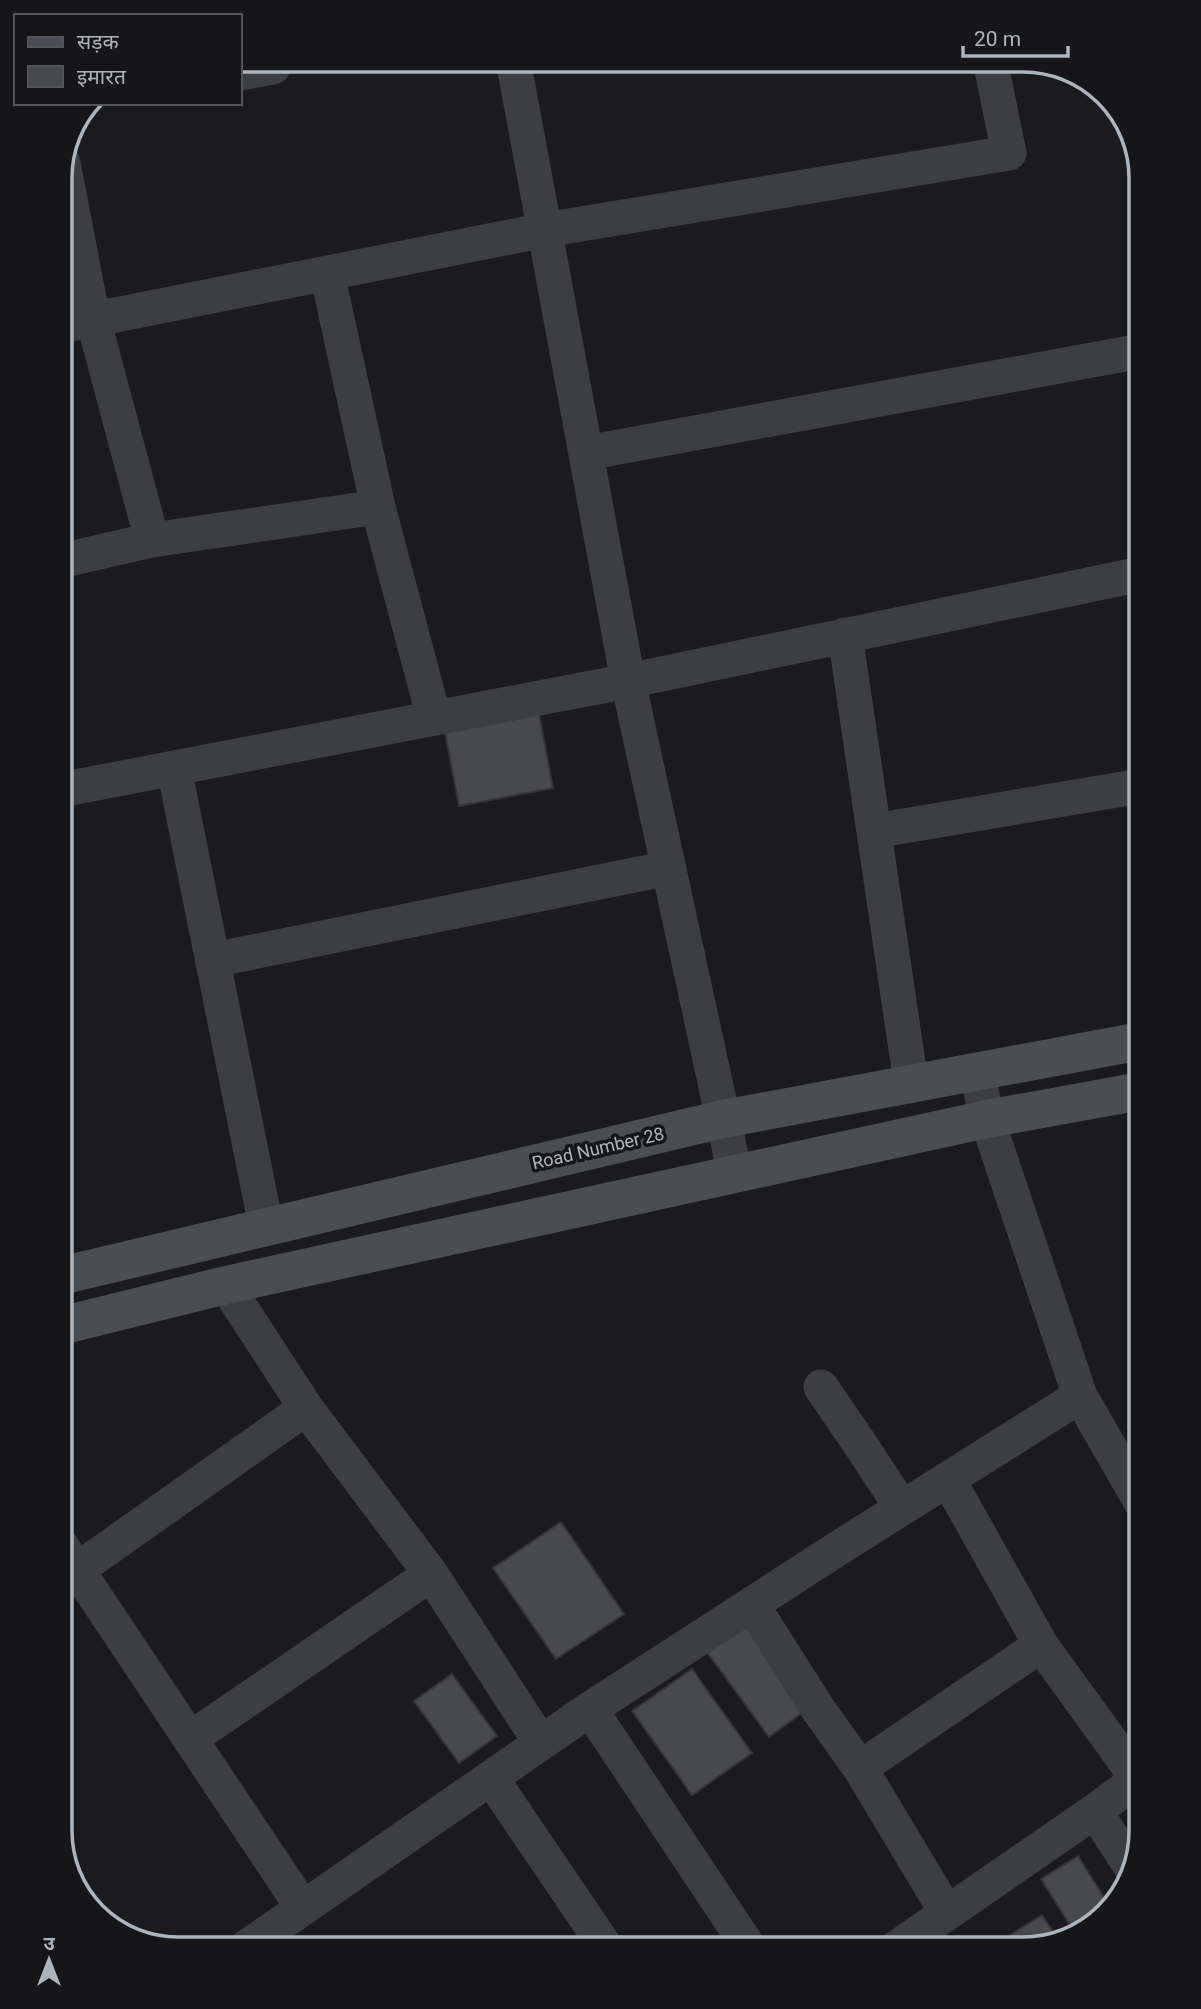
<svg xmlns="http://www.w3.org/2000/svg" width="1201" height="2009" font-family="Roboto,'Noto Sans Devanagari',sans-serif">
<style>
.building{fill:#48494d;stroke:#353539;stroke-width:2}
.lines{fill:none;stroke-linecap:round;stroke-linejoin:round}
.street{stroke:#3c3e42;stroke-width:35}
.secondary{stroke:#4a4d52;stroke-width:38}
.labels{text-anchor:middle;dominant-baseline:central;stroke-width:7;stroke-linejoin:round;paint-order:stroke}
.street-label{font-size:18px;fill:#aeb4bc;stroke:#161618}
.rim{fill:none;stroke:#aeb4bc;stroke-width:3.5}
</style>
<rect width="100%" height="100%" fill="#1b1b1d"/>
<path class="building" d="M 539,714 L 553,788 L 459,806 L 445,732 Z
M 561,1522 L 624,1614 L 556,1659 L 493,1568 Z
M 749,1621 L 811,1706 L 769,1737 L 707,1652 Z
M 692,1669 L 752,1753 L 692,1795 L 632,1711 Z
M 452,1674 L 497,1736 L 459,1763 L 414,1701 Z
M 1078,1856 L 1110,1907 L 1077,1936 L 1041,1879 Z
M 1042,1915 L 1059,1941 L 1019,1949 L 1010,1935 Z"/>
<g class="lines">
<path class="street" d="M 514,65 L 628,681 L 735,1174
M 240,73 L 273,67
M 63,163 L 93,319 L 152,540
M 327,273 L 378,507 L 434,718
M 60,326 L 545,230 L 1009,153 L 990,60
M 586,453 L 1141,351
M 60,561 L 152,540 L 378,507
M 845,635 L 911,1083
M 174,768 L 266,1226
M 60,790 L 628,681 L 1141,574
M 874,831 L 1141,786
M 213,960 L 669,868
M 977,1072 L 987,1119 L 1080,1396 L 1141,1502
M 226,1285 L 306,1408 L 431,1574 L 541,1743
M 821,1387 L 860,1444 L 902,1508
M 948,1479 L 1041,1645
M 60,1544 L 303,1908
M 60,1582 L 306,1408
M 752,1605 L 818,1709 L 860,1768 L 1041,1645 L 1138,1779
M 590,1709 L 750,1949
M 190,1739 L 431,1574
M 860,1768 L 947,1913
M 491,1778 L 607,1949
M 1095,1811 L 1131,1867
M 244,1949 L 590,1709 L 837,1549 L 1080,1396
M 895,1949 L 1095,1811 L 1141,1777"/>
<path class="secondary" d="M 60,1276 L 723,1119 L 1141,1041
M 60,1326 L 226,1285 L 987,1119 L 1141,1091"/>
</g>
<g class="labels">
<g class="street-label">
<text transform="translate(598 1148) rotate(-13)">Road Number 28</text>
</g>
</g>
<path d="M0 0H1201V2009H0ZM178 72H1023A106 106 0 0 1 1129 178V1831A106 106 0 0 1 1023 1937H178A106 106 0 0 1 72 1831V178A106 106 0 0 1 178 72Z" fill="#161618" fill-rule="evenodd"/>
<path class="rim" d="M178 72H1023A106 106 0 0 1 1129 178V1831A106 106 0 0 1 1023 1937H178A106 106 0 0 1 72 1831V178A106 106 0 0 1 178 72Z"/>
<rect x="14" y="14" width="228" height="91" fill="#161618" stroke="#53555a" stroke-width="2"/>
<rect x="28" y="37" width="35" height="10" fill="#4a4d52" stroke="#53555a" stroke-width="2"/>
<text x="77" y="49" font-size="21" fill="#aeb4bc">सड़क</text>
<rect x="28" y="66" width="35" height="21" fill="#48494d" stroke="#53555a" stroke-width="2"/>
<text x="77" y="84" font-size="21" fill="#aeb4bc">इमारत</text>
<g transform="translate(49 1960)" stroke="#161618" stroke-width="5" paint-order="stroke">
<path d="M0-5L12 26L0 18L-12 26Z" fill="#aeb4bc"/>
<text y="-10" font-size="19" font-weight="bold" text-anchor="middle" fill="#aeb4bc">उ</text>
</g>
<path d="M963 46v10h105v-10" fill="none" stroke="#aeb4bc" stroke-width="3.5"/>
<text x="974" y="46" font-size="21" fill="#aeb4bc" stroke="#161618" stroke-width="5" paint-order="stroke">20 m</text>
</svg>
